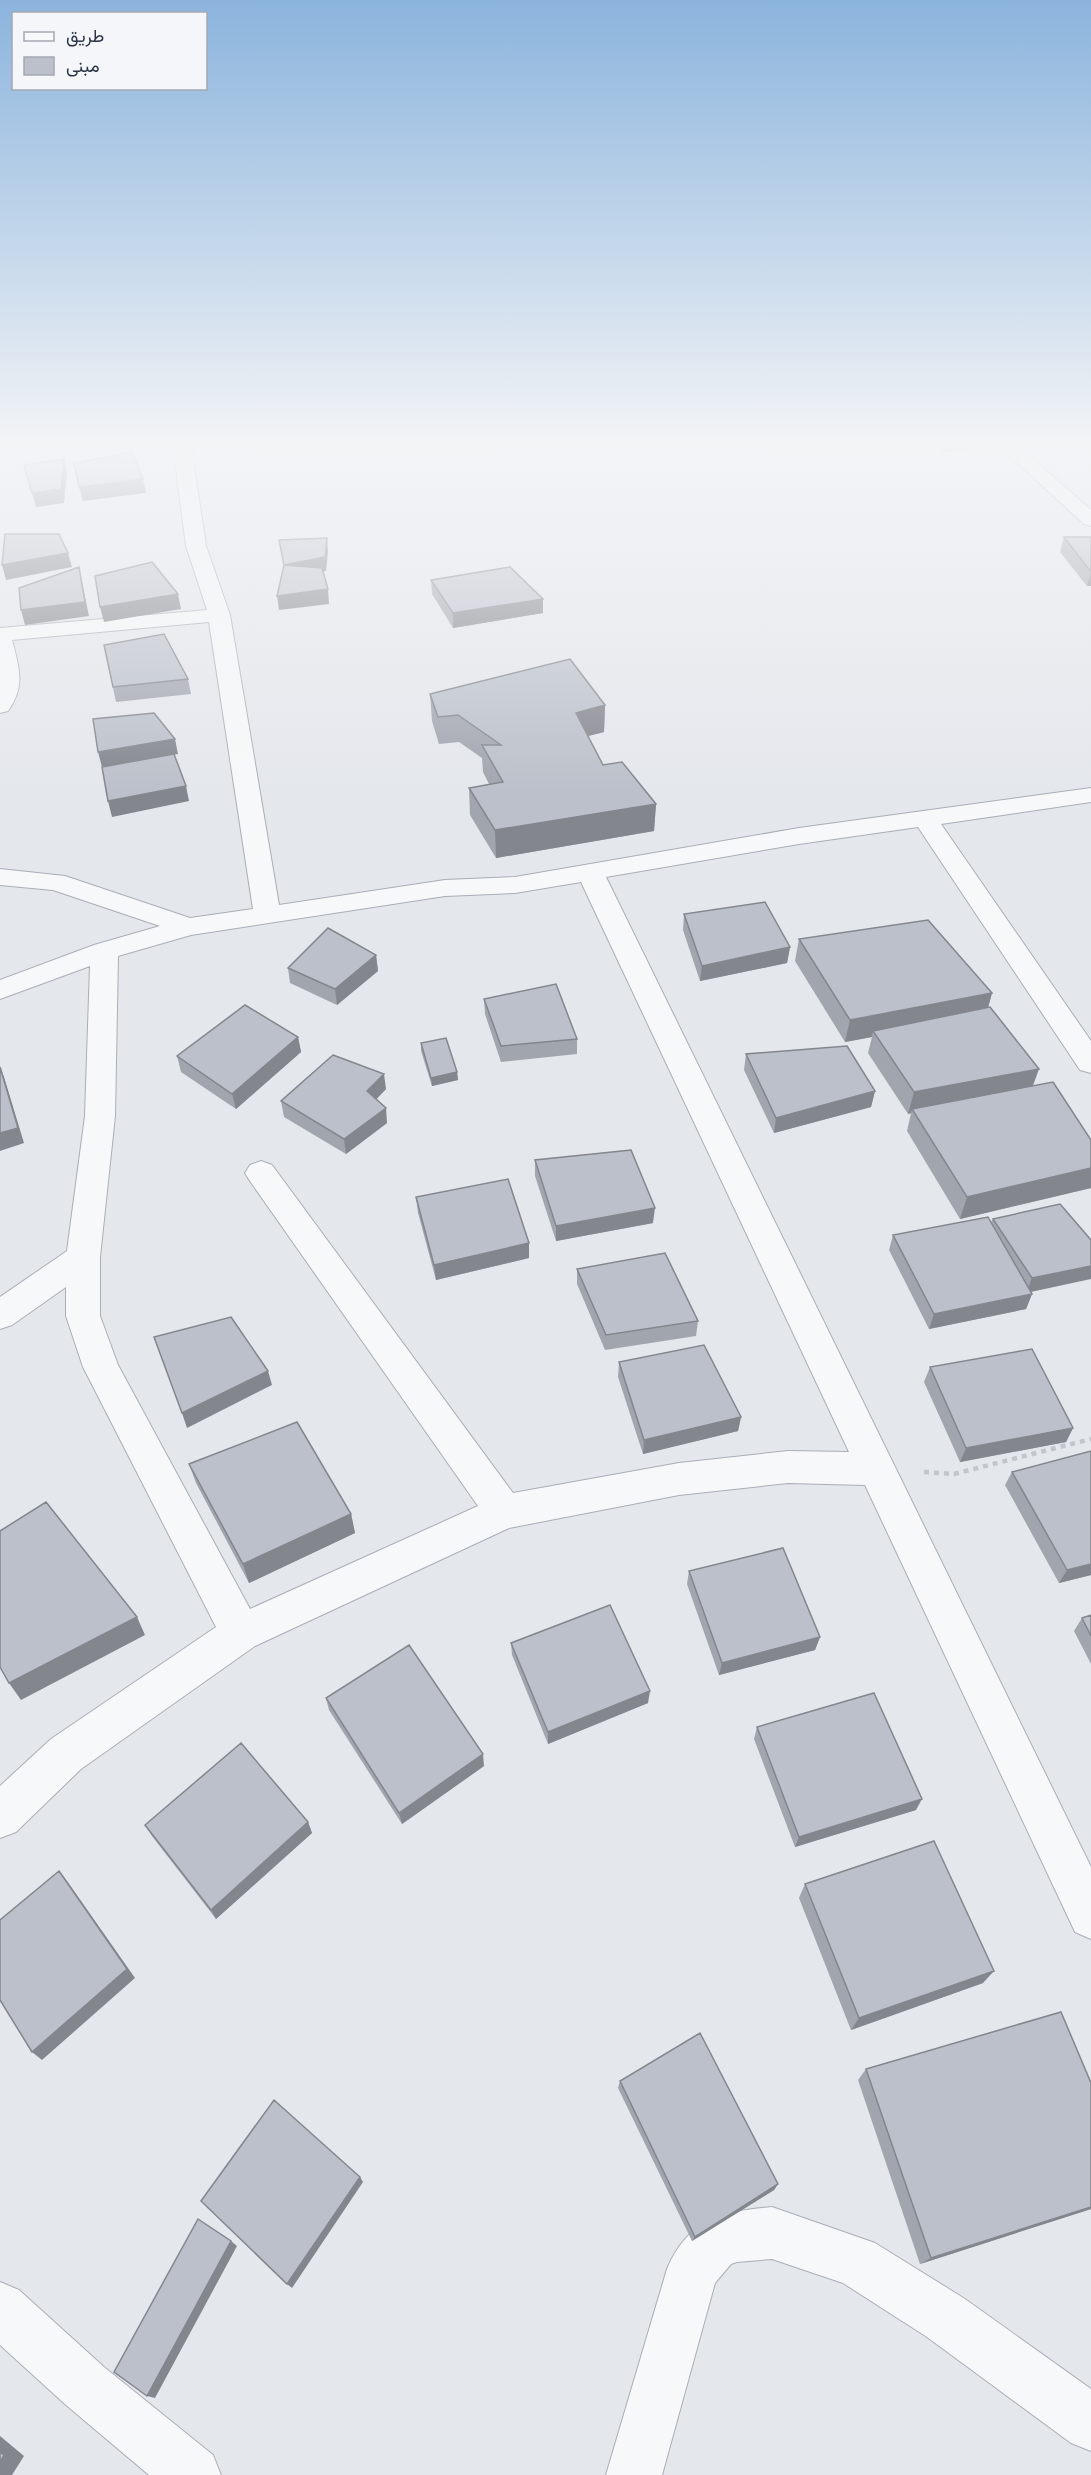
<svg xmlns="http://www.w3.org/2000/svg" width="1091" height="2475" font-family="'Space Grotesk',Vazirmatn,sans-serif">
<style>
.lines{fill:none;stroke-linecap:round;stroke-linejoin:round}
.street-casing{stroke:#a9aeb7;stroke-width:2}
.path{stroke:#c2c5cb;stroke-width:4.5;stroke-dasharray:5 5;stroke-linecap:butt}
.street{fill:#f7f8fa;fill-rule:evenodd}
.wall{fill:#a1a5ae}
.shaded-wall{fill:#83868d}
.building{fill:#bbc0ca;stroke:#83868d;stroke-width:1.5}
</style>
<rect width="100%" height="100%" fill="#e4e7ec"/>
<g class="lines">
<g class="street-casing">
<path id="street" d="M 173,446 L 191,446 L 206,546 L 230,615 L 279,905 L 445,880 L 515,877 L 799,828 L 1091,788 L 1091,802 L 941,824 L 1091,1041 L 1091,1073 L 1080,1070 L 918,827 L 799,844 L 606,877 L 1091,1867 L 1091,1939 L 1075,1932 L 865,1485 L 788,1483 L 679,1495 L 509,1528 L 255,1646 L 81,1769 L 16,1832 L 0,1838 L 0,1786 L 51,1739 L 216,1627 L 83,1367 L 66,1316 L 66,1287 L 12,1325 L 0,1329 L 0,1297 L 67,1251 L 85,1116 L 90,966 L 0,999 L 0,980 L 94,945 L 160,926 L 53,890 L 0,885 L 0,869 L 65,876 L 190,918 L 253,909 L 209,622 L 12,640 C 19,667 26,686 8,711 L 0,713 L 0,628 L 207,610 L 186,546 ZM 581,882 L 849,1452 L 788,1451 L 679,1463 L 513,1493 L 272,1165 L 261,1161 L 250,1165 L 245,1173 L 250,1181 L 478,1506 L 250,1609 L 118,1365 L 100,1316 L 100,1257 L 115,1116 L 118,956 L 191,935 L 445,896 L 515,893 Z
M 999,446 L 1018,446 L 1091,510 L 1091,526 L 1084,524 Z
M 772,2207 L 875,2243 L 965,2299 L 1091,2389 L 1091,2451 L 1071,2443 L 927,2337 L 843,2283 L 772,2259 L 737,2262 L 731,2264 L 715,2283 L 662,2475 L 606,2475 L 667,2269 C 688,2219 722,2211 772,2207 Z
M 0,2282 L 19,2290 L 104,2367 L 213,2455 L 221,2475 L 149,2475 L 66,2405 L 0,2345 Z"/>
</g>
<path class="path" d="M 924,1472 L 954,1474 L 1091,1439"/>
<use href="#street" class="street"/>
</g>
<path class="wall" d="M 936,446 L 1010,446 L 942,452 Z
M 1064,537 L 1091,537 L 1091,586 L 1087,586 L 1060,552 Z
M 431,580 L 543,599 L 543,613 L 453,628 L 432,594 Z
M 104,645 L 188,679 L 191,694 L 116,702 Z
M 430,694 L 605,705 L 604,732 L 588,736 L 603,765 L 656,804 L 654,831 L 496,858 L 470,815 L 469,788 L 489,784 L 483,772 L 482,758 L 459,742 L 439,744 L 432,721 Z
M 684,914 L 790,947 L 787,963 L 700,981 L 683,930 Z
M 799,939 L 992,993 L 988,1008 L 1033,1085 L 1091,1140 L 1091,1188 L 960,1219 L 907,1131 L 911,1113 L 908,1114 L 868,1053 L 872,1037 L 845,1042 L 795,961 Z
M 376,955 L 378,971 L 337,1005 L 290,983 L 288,968 Z
M 484,999 L 577,1039 L 577,1054 L 501,1062 L 485,1014 Z
M 298,1037 L 301,1052 L 236,1109 L 181,1072 L 177,1056 Z
M 421,1043 L 457,1072 L 458,1080 L 432,1086 L 421,1051 Z
M 746,1054 L 875,1091 L 871,1107 L 774,1133 L 744,1070 Z
M 386,1089 L 376,1099 L 387,1123 L 346,1154 L 284,1117 L 281,1101 Z
M 535,1160 L 653,1223 L 556,1241 L 535,1176 Z
M 416,1197 L 529,1243 L 529,1258 L 436,1280 L 418,1213 Z
M 1060,1204 L 1031,1292 L 1032,1294 L 1026,1309 L 929,1329 L 889,1250 L 893,1235 L 991,1222 L 993,1219 Z
M 577,1269 L 698,1321 L 696,1336 L 605,1350 L 577,1284 Z
M 619,1362 L 741,1417 L 738,1431 L 643,1454 L 618,1377 Z
M 930,1367 L 1073,1428 L 1066,1442 L 960,1462 L 924,1382 Z
M 1091,1451 L 1091,1575 L 1059,1583 L 1005,1485 L 1012,1472 Z
M 189,1464 L 351,1514 L 355,1533 L 249,1583 L 196,1483 Z
M 689,1571 L 820,1637 L 815,1650 L 719,1675 L 687,1584 Z
M 1091,1615 L 1091,1664 L 1074,1631 L 1082,1618 Z
M 511,1643 L 648,1703 L 548,1744 L 512,1655 Z
M 326,1698 L 484,1766 L 402,1824 L 329,1710 Z
M 757,1727 L 916,1810 L 795,1847 L 754,1739 Z
M 308,1822 L 312,1833 L 216,1919 L 152,1836 L 145,1825 Z
M 805,1884 L 983,1983 L 851,2030 L 799,1898 Z
M 866,2069 L 1091,2209 L 920,2264 L 858,2080 Z
M 620,2081 L 778,2184 L 774,2190 L 692,2241 L 618,2088 Z"/>
<path class="shaded-wall" d="M 317,446 L 335,446 L 317,448 Z
M 943,446 L 1010,446 L 942,452 Z
M 64,459 L 67,473 L 64,503 L 36,507 L 32,493 Z
M 143,479 L 146,493 L 83,501 L 79,487 Z
M 327,538 L 328,552 L 326,571 L 286,580 L 284,565 Z
M 68,553 L 72,567 L 6,580 L 2,565 Z
M 79,567 L 89,616 L 25,625 L 21,610 Z
M 1091,573 L 1091,586 L 1087,586 Z
M 328,589 L 329,604 L 279,610 L 277,596 Z
M 178,594 L 181,609 L 104,622 L 100,607 Z
M 543,599 L 543,613 L 453,628 L 453,613 Z
M 605,705 L 604,732 L 576,739 L 576,713 Z
M 175,739 L 178,754 L 102,767 L 98,752 Z
M 186,786 L 189,801 L 112,817 L 108,801 Z
M 656,804 L 654,831 L 496,858 L 495,830 Z
M 790,947 L 787,963 L 700,981 L 702,966 Z
M 376,955 L 378,971 L 337,1005 L 335,989 Z
M 992,993 L 986,1015 L 873,1031 L 872,1037 L 845,1042 L 850,1020 Z
M 298,1037 L 301,1052 L 236,1109 L 232,1094 Z
M 0,1066 L 4,1077 L 24,1143 L 0,1151 Z
M 1039,1069 L 1031,1091 L 912,1109 L 911,1113 L 908,1114 L 914,1092 Z
M 457,1072 L 458,1080 L 432,1086 L 431,1078 Z
M 384,1074 L 386,1089 L 369,1107 L 367,1091 Z
M 875,1091 L 871,1107 L 774,1133 L 776,1118 Z
M 386,1108 L 387,1123 L 346,1154 L 344,1139 Z
M 1091,1168 L 1091,1188 L 960,1219 L 967,1197 Z
M 655,1208 L 653,1223 L 556,1241 L 556,1226 Z
M 529,1243 L 529,1258 L 436,1280 L 434,1265 Z
M 1091,1266 L 1091,1279 L 1026,1293 L 1032,1278 Z
M 1032,1294 L 1026,1309 L 929,1329 L 934,1314 Z
M 268,1371 L 272,1385 L 187,1428 L 182,1413 Z
M 741,1417 L 738,1431 L 643,1454 L 644,1440 Z
M 1073,1428 L 1066,1442 L 960,1462 L 966,1448 Z
M 351,1514 L 355,1533 L 249,1583 L 243,1564 Z
M 1091,1564 L 1091,1575 L 1059,1583 L 1067,1570 Z
M 137,1617 L 145,1635 L 21,1700 L 9,1683 Z
M 820,1637 L 815,1650 L 719,1675 L 722,1663 Z
M 650,1691 L 648,1703 L 548,1744 L 548,1732 Z
M 483,1754 L 484,1766 L 402,1824 L 399,1813 Z
M 922,1799 L 916,1810 L 795,1847 L 799,1837 Z
M 308,1822 L 312,1833 L 216,1919 L 211,1910 Z
M 59,1871 L 67,1881 L 135,1978 L 42,2060 L 32,2052 Z
M 994,1971 L 983,1983 L 851,2030 L 859,2018 Z
M 360,2177 L 363,2182 L 292,2288 L 287,2284 Z
M 778,2184 L 774,2190 L 692,2241 L 695,2237 Z
M 1091,2207 L 1091,2209 L 920,2264 L 931,2258 Z
M 231,2241 L 237,2246 L 155,2398 L 147,2396 Z
M 0,2436 L 24,2456 L 12,2475 L 0,2475 Z"/>
<path class="building" d="M 132,452 L 143,479 L 79,487 L 74,463 Z
M 64,459 L 61,489 L 32,493 L 24,465 Z
M 5,534 L 59,534 L 68,553 L 2,565 Z
M 1064,537 L 1091,537 L 1091,572 Z
M 327,538 L 325,557 L 284,565 L 279,540 Z
M 152,562 L 178,594 L 100,607 L 95,576 Z
M 284,565 L 322,568 L 328,589 L 277,596 Z
M 79,567 L 85,602 L 21,610 L 19,588 Z
M 510,567 L 543,599 L 453,613 L 431,580 Z
M 164,634 L 188,679 L 113,687 L 104,645 Z
M 570,659 L 605,705 L 576,713 L 603,765 L 622,762 L 656,804 L 495,830 L 469,788 L 503,782 L 482,745 L 501,745 L 458,715 L 438,717 L 430,694 Z
M 154,713 L 175,739 L 98,752 L 93,719 Z
M 174,754 L 186,786 L 108,801 L 102,767 Z
M 765,902 L 790,947 L 702,966 L 684,914 Z
M 928,920 L 992,993 L 850,1020 L 799,939 Z
M 328,928 L 376,955 L 335,989 L 288,968 Z
M 556,984 L 577,1039 L 501,1046 L 484,999 Z
M 245,1005 L 298,1037 L 232,1094 L 177,1056 Z
M 990,1007 L 1039,1069 L 914,1092 L 873,1031 Z
M 446,1038 L 457,1072 L 431,1078 L 421,1043 Z
M 847,1046 L 875,1091 L 776,1118 L 746,1054 Z
M 333,1055 L 384,1074 L 367,1091 L 386,1108 L 344,1139 L 281,1101 Z
M 0,1067 L 18,1128 L 0,1133 Z
M 1053,1082 L 1091,1140 L 1091,1168 L 967,1197 L 912,1109 Z
M 631,1150 L 655,1208 L 556,1226 L 535,1160 Z
M 508,1179 L 529,1243 L 434,1265 L 416,1197 Z
M 1060,1204 L 1091,1240 L 1091,1266 L 1032,1278 L 993,1219 Z
M 988,1217 L 1032,1294 L 934,1314 L 893,1235 Z
M 665,1253 L 698,1321 L 606,1335 L 577,1269 Z
M 231,1317 L 268,1371 L 182,1413 L 154,1337 Z
M 704,1345 L 741,1417 L 644,1440 L 619,1362 Z
M 1032,1349 L 1073,1428 L 966,1448 L 930,1367 Z
M 297,1422 L 351,1514 L 243,1564 L 189,1464 Z
M 1091,1451 L 1091,1564 L 1067,1570 L 1012,1472 Z
M 46,1502 L 137,1617 L 9,1683 L 0,1667 L 0,1531 Z
M 783,1548 L 820,1637 L 722,1663 L 689,1571 Z
M 610,1605 L 650,1691 L 548,1732 L 511,1643 Z
M 1091,1615 L 1091,1636 L 1082,1618 Z
M 409,1645 L 483,1754 L 399,1813 L 326,1698 Z
M 874,1693 L 922,1799 L 799,1837 L 757,1727 Z
M 241,1743 L 308,1822 L 211,1910 L 145,1825 Z
M 934,1841 L 994,1971 L 859,2018 L 805,1884 Z
M 59,1871 L 127,1969 L 32,2052 L 0,2000 L 0,1920 Z
M 1061,2012 L 1091,2083 L 1091,2207 L 931,2258 L 866,2069 Z
M 700,2033 L 778,2184 L 695,2237 L 620,2081 Z
M 274,2100 L 360,2177 L 287,2284 L 201,2201 Z
M 198,2219 L 231,2241 L 147,2396 L 114,2372 Z
M 0,2452 L 4,2455 L 0,2462 Z"/>
<linearGradient id="sky" x2="0" y2="1"><stop stop-color="#8bb4dd"/><stop offset="0.56" stop-color="#f3f4f6"/><stop offset="1" stop-color="#f3f4f6" stop-opacity="0"/></linearGradient>
<rect width="1091" height="792" fill="url(#sky)"/>
<rect x="12" y="12" width="195" height="78" fill="#f4f6f9" stroke="#a4a8b1" stroke-width="1.5"/>
<rect x="24" y="32" width="30" height="9" fill="#f7f8fa" stroke="#a4a8b1" stroke-width="1.5"/>
<text x="66" y="42" font-size="18" fill="#2b3445">طريق</text>
<rect x="24" y="57" width="30" height="18" fill="#bbc0ca" stroke="#a4a8b1" stroke-width="1.5"/>
<text x="66" y="72" font-size="18" fill="#2b3445">مبنى</text>
</svg>
